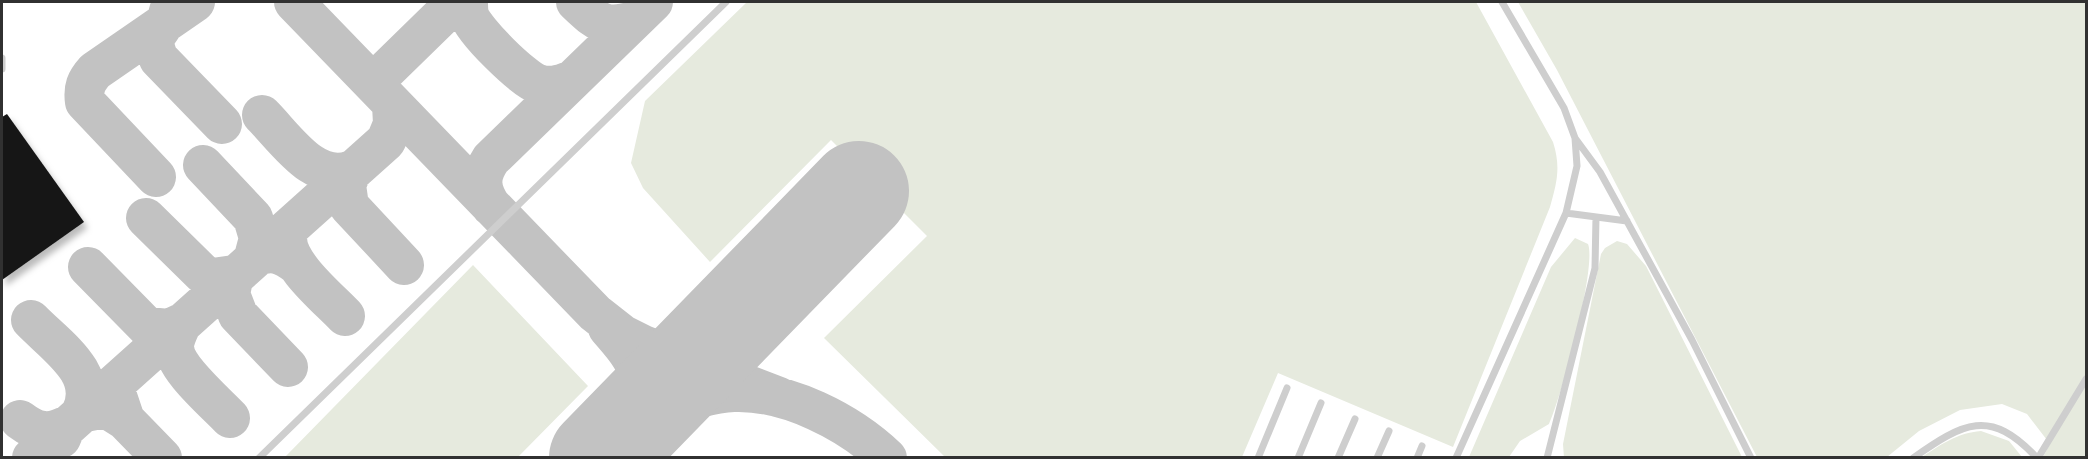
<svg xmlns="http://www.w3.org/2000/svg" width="2088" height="459" font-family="Rubik,sans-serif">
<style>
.green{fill:#e6eade}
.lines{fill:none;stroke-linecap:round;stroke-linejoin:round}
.taxiway{stroke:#c2c2c2;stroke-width:40}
.runway{stroke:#c2c2c2;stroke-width:100}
.building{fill:#181818;filter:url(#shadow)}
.service{stroke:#cecece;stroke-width:7}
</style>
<defs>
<filter id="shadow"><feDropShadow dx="3.5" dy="6" stdDeviation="3" flood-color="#0004"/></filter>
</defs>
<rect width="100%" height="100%" fill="#fff"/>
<path class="green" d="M 747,2 L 1476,2 L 1553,142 C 1561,167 1557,182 1550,207 L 1453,447 L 1278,373 L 1242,457 L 945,457 L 824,338 L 927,236 L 831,140 L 710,262 L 643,188 L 631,163 L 645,101 Z
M 1518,2 L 2086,2 L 2086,457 L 2043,457 L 2050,444 L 2027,414 L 2002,404 L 1960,410 L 1919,431 L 1887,457 L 1757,457 L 1557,70 Z
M 1575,238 L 1588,244 C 1597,266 1561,399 1549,424 L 1520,441 L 1509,457 L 1469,457 L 1551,267 Z
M 1617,241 L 1627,244 L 1646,266 L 1742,457 L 1564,458 L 1563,444 L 1601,254 L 1605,248 Z
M 473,265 L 588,386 L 518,457 L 285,457 Z
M 1981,431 L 2009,441 L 2022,457 L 1922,457 C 1942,444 1957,433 1981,431 Z"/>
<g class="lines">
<path class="taxiway" d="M 294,2 L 595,313 L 623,335 L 643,345 L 779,397
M 468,2 C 468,6 468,11 469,15 C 474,31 523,79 538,84 C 550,88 559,85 570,81
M 576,2 C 597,21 603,30 633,21
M 169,11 C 165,33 146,32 159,59 L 222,124
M 373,83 L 456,2
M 262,115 C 286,139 315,185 352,170 L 346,185 L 349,206 L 404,265
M 203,165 L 253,218 L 259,238 L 254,257 C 272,250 281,253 296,264
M 156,177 L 85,102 C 83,88 86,81 95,71 L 195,2
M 491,206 C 480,188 479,177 491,159 L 653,2
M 146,218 L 203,274 L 213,278 L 234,275 L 230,294 L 238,315 L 288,367
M 287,238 C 287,265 327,297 345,316
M 88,267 L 147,327 L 169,329 L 182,323
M 31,320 C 56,346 101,374 81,413 L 106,408 L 125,420
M 182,323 C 179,330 175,337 174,345 C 173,367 215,402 230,418
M 608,328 C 636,360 648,375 636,419
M 117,396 L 125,420 L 162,458
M 636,419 C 667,410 702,393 734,392 C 787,390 849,422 887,458
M 20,420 C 36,432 48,435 66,426 L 61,438
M 32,458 L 386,141 L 393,124 L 392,104"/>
<path class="runway" d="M 599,458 L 859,191"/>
</g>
<path class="building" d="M 7,114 L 84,222 L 2,280 L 2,117 Z"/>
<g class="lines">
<path class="service" d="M 2,58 L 2,69
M 1575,138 L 1600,172 L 1692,340 L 1751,458
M 1566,213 L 1627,221
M 259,458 L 726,2
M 1258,458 L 1287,388
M 1298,458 L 1321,403
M 1338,458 L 1355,419
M 1377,458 L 1389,431
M 1417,458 L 1422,446
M 1456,458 L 1566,213 L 1577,166 L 1575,138 L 1564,108 L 1502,2
M 1547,458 L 1595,268 L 1596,217
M 1913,458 C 1963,423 1990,407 2037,458
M 2038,458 L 2086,379"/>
</g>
<rect width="2088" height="459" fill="none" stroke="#313131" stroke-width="6"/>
</svg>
